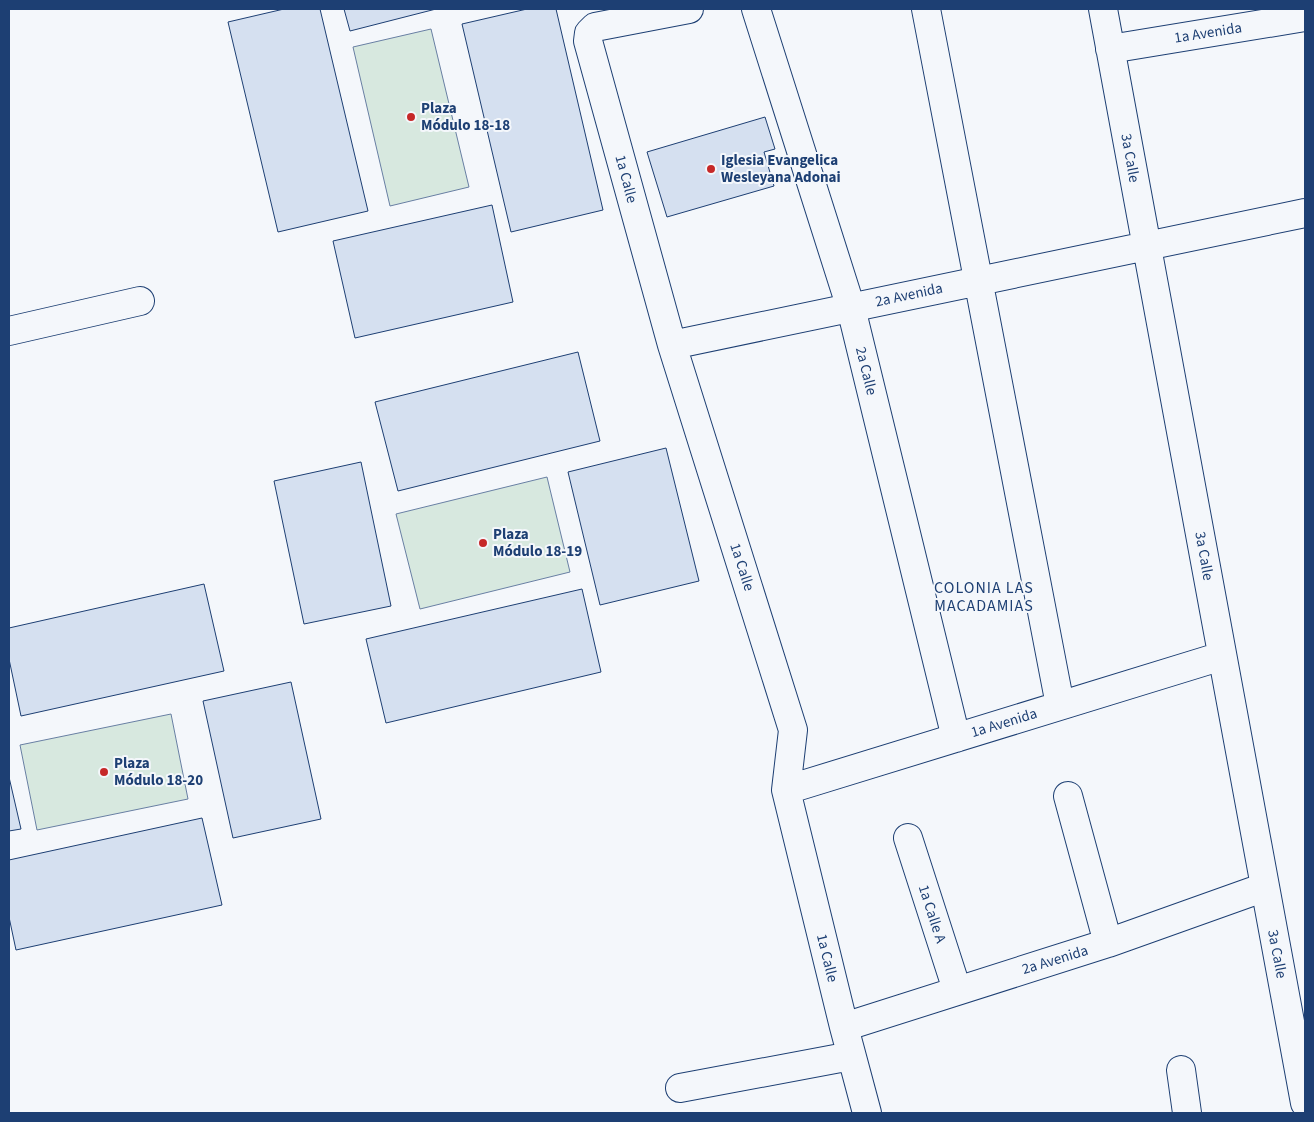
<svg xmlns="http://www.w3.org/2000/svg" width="1314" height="1122" font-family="'Source Sans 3',sans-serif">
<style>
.green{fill:#d7e8df;stroke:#687fa3}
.building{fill:#d5e0f0;stroke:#1d3f73}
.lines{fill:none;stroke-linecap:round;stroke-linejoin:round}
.minor-casing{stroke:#1d3f73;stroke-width:30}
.minor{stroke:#f4f7fb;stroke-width:28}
.poi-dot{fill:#c62828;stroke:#f4f7fb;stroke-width:2}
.labels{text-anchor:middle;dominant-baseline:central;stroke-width:4;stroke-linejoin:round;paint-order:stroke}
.street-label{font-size:15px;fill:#1d3f73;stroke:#f4f7fb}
.poi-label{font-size:15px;font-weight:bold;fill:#1d3f73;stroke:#f4f7fb;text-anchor:start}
.neighbourhood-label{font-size:16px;letter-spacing:1px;fill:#1d3f73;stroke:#f4f7fb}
</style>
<rect width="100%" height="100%" fill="#f4f7fb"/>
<path class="green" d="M 431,29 L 469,187 L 390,206 L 353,47 Z
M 547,477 L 570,572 L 420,609 L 396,514 Z
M 171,714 L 188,799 L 37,830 L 20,745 Z"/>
<path class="building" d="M 284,9 L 320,9 L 368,211 L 278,232 L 228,22 Z
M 344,9 L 436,9 L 350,31 Z
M 527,9 L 556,9 L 603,210 L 511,232 L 462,24 Z
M 765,117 L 775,149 L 764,152 L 774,186 L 667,217 L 647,152 Z
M 492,205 L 513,302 L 355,338 L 333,241 Z
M 578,352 L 600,441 L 398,491 L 375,402 Z
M 666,448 L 699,581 L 600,605 L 568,472 Z
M 361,462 L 391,606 L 304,624 L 274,481 Z
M 204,584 L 224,671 L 21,716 L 9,659 L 9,628 Z
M 582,589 L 601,672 L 386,723 L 366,639 Z
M 291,682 L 321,819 L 233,838 L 203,701 Z
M 9,777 L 21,829 L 9,831 Z
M 202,818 L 222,905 L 16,950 L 9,917 L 9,860 Z"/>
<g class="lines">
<g class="minor-casing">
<path id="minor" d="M 689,9 L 595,27 L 589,33 L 588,41 L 672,345 L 793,730 L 786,790 L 844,1027 L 867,1113
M 756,9 L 851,308 L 956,738
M 926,9 L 1060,705
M 1103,9 L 1305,1103
M 1110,49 L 1305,17
M 9,331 L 140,301
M 672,345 L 1305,213
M 786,790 L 1222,656
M 1068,796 L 1108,943
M 908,838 L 957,990
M 844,1027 L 1108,943 L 1265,887
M 1181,1070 L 1187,1113
M 680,1088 L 851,1056"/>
</g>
<use href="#minor" class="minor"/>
</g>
<g class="poi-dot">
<circle cx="411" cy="117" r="5"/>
<circle cx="711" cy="169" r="5"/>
<circle cx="483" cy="543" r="5"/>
<circle cx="104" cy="772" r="5"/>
</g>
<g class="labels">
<g class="street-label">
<text transform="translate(1208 33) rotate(-9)">1a Avenida</text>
<text transform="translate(1130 158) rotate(80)">3a Calle</text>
<text transform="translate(626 179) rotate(75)">1a Calle</text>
<text transform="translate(909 295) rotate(-12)">2a Avenida</text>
<text transform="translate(866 371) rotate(76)">2a Calle</text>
<text transform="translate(1204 556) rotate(80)">3a Calle</text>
<text transform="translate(742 567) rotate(72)">1a Calle</text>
<text transform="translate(1004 723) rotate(-17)">1a Avenida</text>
<text transform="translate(932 914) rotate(72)">1a Calle A</text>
<text transform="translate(1277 954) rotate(79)">3a Calle</text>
<text transform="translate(827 958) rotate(76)">1a Calle</text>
<text transform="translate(1055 960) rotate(-17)">2a Avenida</text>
</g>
<g class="poi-label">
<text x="421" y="108">Plaza<tspan x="421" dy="17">Módulo 18-18</tspan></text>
<text x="721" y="160">Iglesia Evangelica<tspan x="721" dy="17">Wesleyana Adonai</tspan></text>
<text x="493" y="534">Plaza<tspan x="493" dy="17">Módulo 18-19</tspan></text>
<text x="114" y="763">Plaza<tspan x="114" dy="17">Módulo 18-20</tspan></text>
</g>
<g class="neighbourhood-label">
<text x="984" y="588">COLONIA LAS<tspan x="984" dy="18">MACADAMIAS</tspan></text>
</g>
</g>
<rect width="1314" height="1122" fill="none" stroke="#1d3f73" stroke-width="20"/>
</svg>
